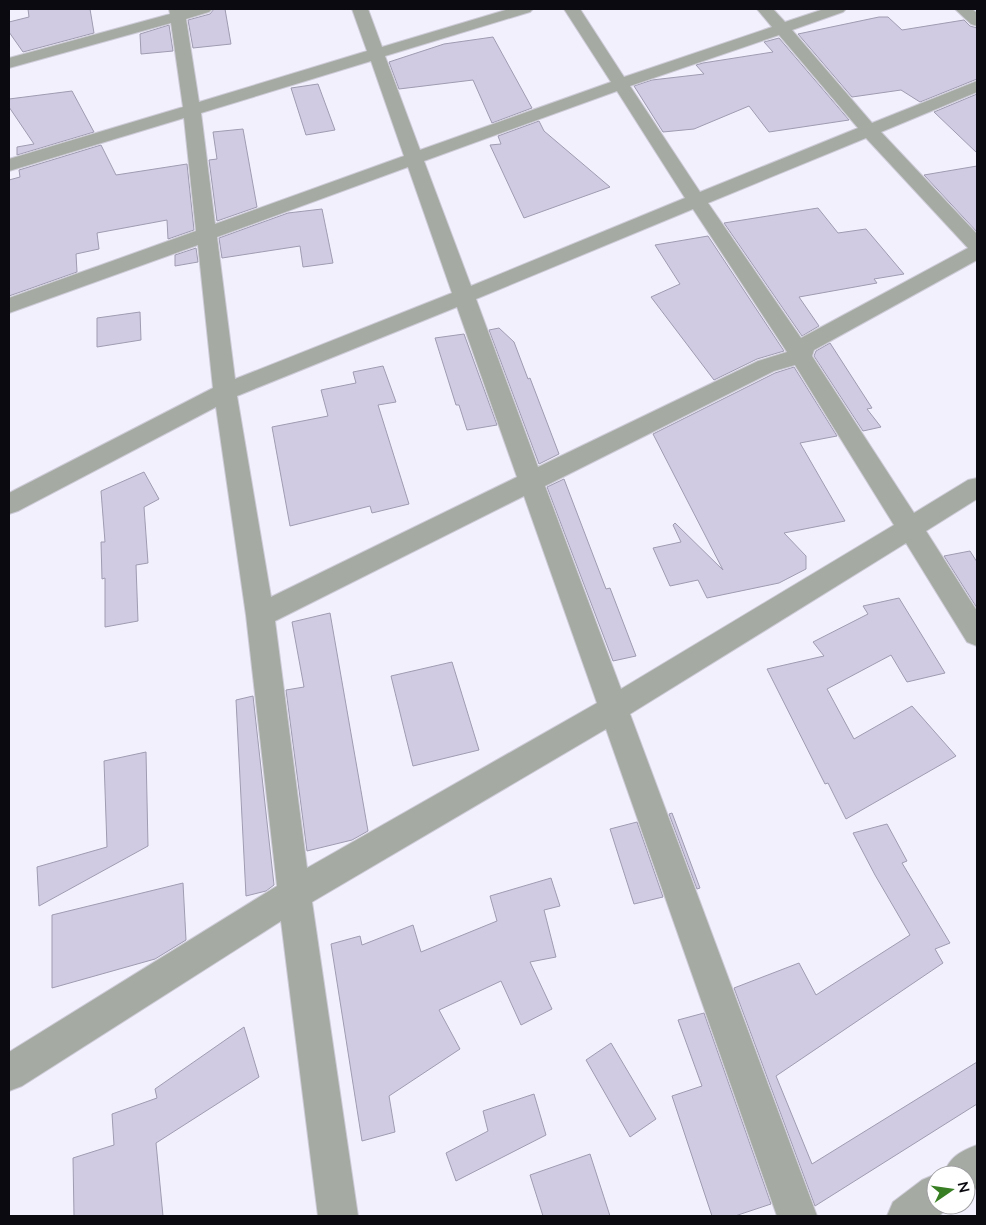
<svg xmlns="http://www.w3.org/2000/svg" width="986" height="1225" font-family="Lato,sans-serif">
<style>
.building{fill:#d0cbe2;stroke:#9f9bb1}
.lines{fill:none;stroke-linecap:round;stroke-linejoin:round}
.minor-casing{stroke:#cecbd8;stroke-width:2}
.minor{fill:#a5aba3;fill-rule:evenodd}
</style>
<rect width="100%" height="100%" fill="#f3f0fe"/>
<path class="building" d="M 28,9 L 90,9 L 94,33 L 23,52 L 9,32 L 9,22 L 29,17 Z
M 214,9 L 225,9 L 231,44 L 193,48 L 188,20 L 210,14 Z
M 879,17 L 888,17 L 902,30 L 964,20 L 970,26 L 977,28 L 977,79 L 920,102 L 901,90 L 852,97 L 798,34 Z
M 169,25 L 173,51 L 141,54 L 140,34 Z
M 493,37 L 532,108 L 492,123 L 473,80 L 399,89 L 389,62 L 444,44 Z
M 779,38 L 849,120 L 769,132 L 749,106 L 694,129 L 663,132 L 634,86 L 652,80 L 704,74 L 696,65 L 703,63 L 773,52 L 764,42 Z
M 318,84 L 335,130 L 306,135 L 291,88 Z
M 72,91 L 94,132 L 17,155 L 17,147 L 34,144 L 9,107 L 9,99 Z
M 977,94 L 977,153 L 934,112 Z
M 539,121 L 544,131 L 610,187 L 524,218 L 490,145 L 501,144 L 498,136 Z
M 243,129 L 257,207 L 217,221 L 209,160 L 217,159 L 213,132 Z
M 101,145 L 116,175 L 187,164 L 194,230 L 168,239 L 167,220 L 97,233 L 99,249 L 76,254 L 77,272 L 9,296 L 9,180 L 20,177 L 19,170 Z
M 977,166 L 977,232 L 924,175 Z
M 818,208 L 838,233 L 866,229 L 904,274 L 874,279 L 877,283 L 799,297 L 819,326 L 802,336 L 724,223 Z
M 322,209 L 333,263 L 303,267 L 300,246 L 222,258 L 219,238 L 288,213 Z
M 708,236 L 784,351 L 757,359 L 714,380 L 651,297 L 680,284 L 655,245 Z
M 196,248 L 198,262 L 175,266 L 175,255 Z
M 140,312 L 141,340 L 97,347 L 97,318 Z
M 499,328 L 514,342 L 528,379 L 530,378 L 559,454 L 539,464 L 489,330 Z
M 464,334 L 497,425 L 467,430 L 459,405 L 456,405 L 435,338 Z
M 830,343 L 872,408 L 867,409 L 881,427 L 863,431 L 814,356 L 816,351 Z
M 383,366 L 396,402 L 378,405 L 409,504 L 372,513 L 370,506 L 290,526 L 272,427 L 328,416 L 321,390 L 356,383 L 353,372 Z
M 794,367 L 837,436 L 800,443 L 845,521 L 784,533 L 806,556 L 806,569 L 779,583 L 707,598 L 698,580 L 670,586 L 653,548 L 681,542 L 673,525 L 675,523 L 723,570 L 653,434 L 775,373 Z
M 144,472 L 159,499 L 144,507 L 148,563 L 136,565 L 138,621 L 105,627 L 105,578 L 102,579 L 101,542 L 105,542 L 101,491 Z
M 564,479 L 606,589 L 610,588 L 636,656 L 613,661 L 547,487 Z
M 970,551 L 977,562 L 977,608 L 944,556 Z
M 899,598 L 945,673 L 907,682 L 891,655 L 827,689 L 854,739 L 912,706 L 956,756 L 846,819 L 828,783 L 825,784 L 767,669 L 824,656 L 813,642 L 868,614 L 863,606 Z
M 330,613 L 368,831 L 352,840 L 307,851 L 286,690 L 304,687 L 292,622 Z
M 452,662 L 479,750 L 413,766 L 391,676 Z
M 253,696 L 274,885 L 266,891 L 246,896 L 236,700 Z
M 146,752 L 148,846 L 39,906 L 37,867 L 107,847 L 104,761 Z
M 672,813 L 700,888 L 697,889 L 669,814 Z
M 637,822 L 663,897 L 634,904 L 610,829 Z
M 887,824 L 907,861 L 902,863 L 950,943 L 935,949 L 943,963 L 776,1076 L 812,1164 L 977,1062 L 977,1104 L 815,1206 L 734,988 L 799,963 L 816,995 L 910,935 L 875,875 L 853,833 Z
M 551,878 L 560,906 L 544,910 L 556,957 L 530,962 L 552,1009 L 521,1025 L 501,981 L 439,1010 L 460,1049 L 389,1096 L 395,1132 L 362,1141 L 331,944 L 360,936 L 362,945 L 413,925 L 421,952 L 497,921 L 490,896 Z
M 183,883 L 186,940 L 155,959 L 52,988 L 52,915 Z
M 704,1013 L 771,1204 L 735,1216 L 712,1216 L 672,1096 L 702,1086 L 678,1020 Z
M 244,1027 L 259,1077 L 156,1143 L 163,1216 L 74,1216 L 73,1158 L 114,1145 L 112,1114 L 157,1098 L 155,1089 Z
M 611,1043 L 656,1119 L 630,1137 L 586,1060 Z
M 534,1094 L 546,1135 L 456,1181 L 446,1153 L 488,1131 L 483,1111 Z
M 590,1154 L 610,1216 L 543,1216 L 530,1175 Z"/>
<g class="lines">
<g class="minor-casing">
<path id="minor" d="M 169,9 L 212,9 L 209,12 L 186,19 L 199,102 L 367,51 L 352,9 L 368,9 L 382,47 L 509,9 L 533,9 L 530,12 L 385,56 L 420,150 L 611,82 L 564,9 L 580,9 L 624,77 L 772,27 L 757,9 L 773,9 L 785,22 L 824,9 L 846,9 L 843,12 L 792,30 L 872,123 L 977,81 L 977,92 L 881,132 L 977,234 L 977,260 L 814,350 L 812,356 L 914,513 L 968,480 L 977,478 L 977,499 L 926,531 L 977,611 L 977,646 L 967,642 L 906,543 L 630,714 L 817,1216 L 777,1216 L 606,729 L 312,902 L 358,1216 L 318,1216 L 281,921 L 22,1086 L 9,1091 L 9,1052 L 277,886 L 246,615 L 216,407 L 18,511 L 9,514 L 9,493 L 213,388 L 198,245 L 9,313 L 9,298 L 196,231 L 184,118 L 9,171 L 9,159 L 183,107 L 171,23 L 9,68 L 9,58 L 170,14 ZM 779,35 L 858,128 L 700,192 L 630,86 ZM 371,61 L 404,156 L 215,224 L 201,113 ZM 617,91 L 685,198 L 471,286 L 424,161 ZM 866,138 L 968,248 L 801,338 L 708,203 ZM 408,167 L 452,293 L 235,379 L 217,237 ZM 693,209 L 787,352 L 758,361 L 538,467 L 476,299 ZM 457,307 L 517,477 L 271,597 L 237,396 ZM 795,365 L 894,525 L 621,689 L 545,486 L 774,371 ZM 524,496 L 597,703 L 307,868 L 275,621 Z
M 955,9 L 972,9 L 977,13 L 977,26 L 971,24 Z
M 977,1145 L 977,1188 L 966,1193 L 966,1175 L 943,1175 C 950,1157 959,1152 977,1145 Z
M 936,1174 L 936,1205 L 951,1205 L 939,1216 L 887,1216 L 893,1202 L 922,1180 Z"/>
</g>
<use href="#minor" class="minor"/>
</g>
<rect width="986" height="1225" fill="none" stroke="#0c0a11" stroke-width="20"/>
<g transform="translate(951 1190) rotate(77)"><circle r="24" fill="#ffffff" stroke="#9e9da0"/>
<path d="M0-4L9 19L0 12L-9 19Z" fill="#387e23"/>
<text y="-8" font-size="14" font-weight="bold" text-anchor="middle" fill="#0c0a11">N</text>
</g>
</svg>
